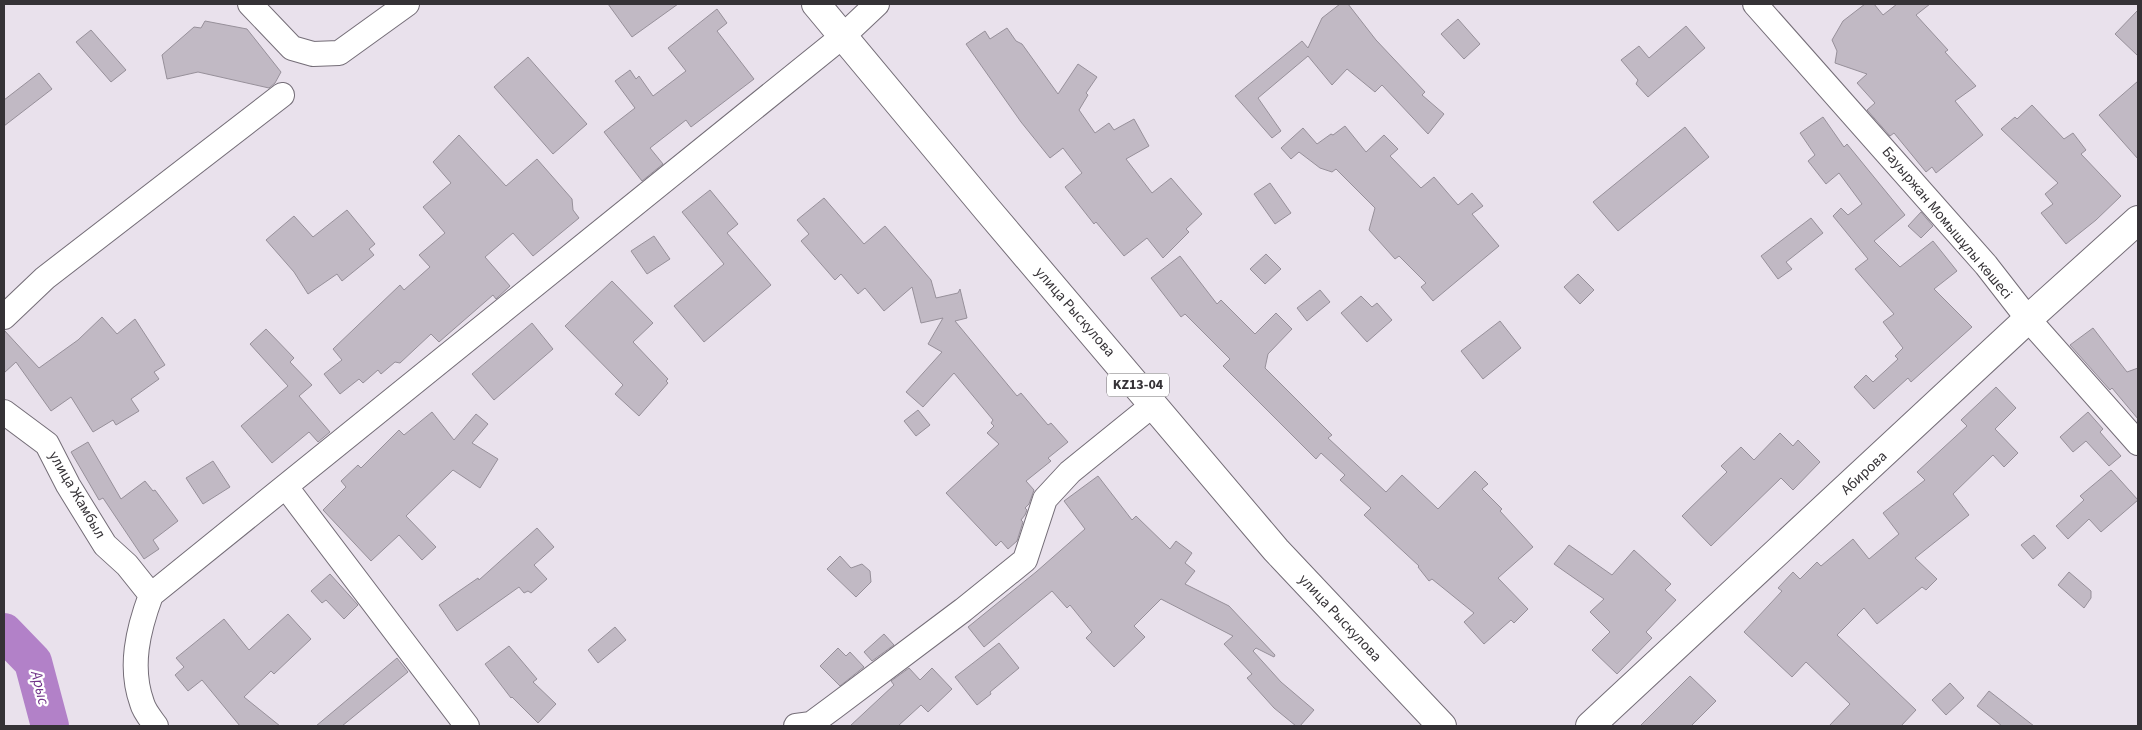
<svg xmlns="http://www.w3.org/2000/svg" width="2142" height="730" font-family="'Source Sans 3',sans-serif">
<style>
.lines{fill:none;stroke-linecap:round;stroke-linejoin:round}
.river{stroke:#b281c8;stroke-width:38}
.building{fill:#c1b9c4;stroke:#97909a}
.minor-casing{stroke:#746d77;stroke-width:26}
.tertiary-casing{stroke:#746d77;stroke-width:30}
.primary-casing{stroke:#746d77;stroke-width:30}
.minor{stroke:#fff;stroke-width:24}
.tertiary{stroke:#fff;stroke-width:28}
.primary{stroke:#fff;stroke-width:28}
.labels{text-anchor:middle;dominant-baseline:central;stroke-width:4.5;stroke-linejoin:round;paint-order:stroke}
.shield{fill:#fff;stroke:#727072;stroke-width:1}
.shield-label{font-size:14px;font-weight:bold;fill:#353236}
.street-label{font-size:15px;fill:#353236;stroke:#fff}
.water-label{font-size:16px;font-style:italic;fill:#713489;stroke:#fff}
</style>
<rect width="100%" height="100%" fill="#e9e1ec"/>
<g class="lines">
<path class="river" d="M 4,632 L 33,662 L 50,726"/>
</g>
<path class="building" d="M 608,4 L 678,4 L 632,37 Z
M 1340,4 L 1348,4 L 1376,40 L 1425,92 L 1422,95 L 1444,114 L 1428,134 L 1382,85 L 1375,92 L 1347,69 L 1332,85 L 1308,56 L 1258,98 L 1281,131 L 1272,138 L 1235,96 L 1302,41 L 1308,48 L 1322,18 Z
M 1865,4 L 1874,4 L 1883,15 L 1897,4 L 1930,4 L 1916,15 L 1948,50 L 1945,52 L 1976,86 L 1955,101 L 1983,135 L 1936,173 L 1932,167 L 1926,172 L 1894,133 L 1890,136 L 1867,110 L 1875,103 L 1857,83 L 1867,74 L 1835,63 L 1837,51 L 1832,40 L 1843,21 Z
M 717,9 L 727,23 L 717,31 L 754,79 L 691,127 L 686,120 L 650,148 L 663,164 L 642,181 L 604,132 L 635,108 L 615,81 L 630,70 L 636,79 L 639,76 L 653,96 L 686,71 L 668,48 Z
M 2138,10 L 2138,56 L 2115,34 Z
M 1458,19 L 1480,44 L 1464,59 L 1441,34 Z
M 205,21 L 247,29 L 281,72 L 275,83 L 269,88 L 198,72 L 167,79 L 162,55 L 194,27 L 201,28 Z
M 1686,26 L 1705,48 L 1648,97 L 1636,84 L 1638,80 L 1621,60 L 1639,46 L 1649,58 Z
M 1007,28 L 1016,41 L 1022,44 L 1058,94 L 1078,64 L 1097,77 L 1086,93 L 1088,95 L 1079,110 L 1095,133 L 1109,123 L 1114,130 L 1134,119 L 1149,146 L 1126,159 L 1152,193 L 1171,178 L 1202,214 L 1186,229 L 1189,232 L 1163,258 L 1147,238 L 1124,256 L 1096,222 L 1094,224 L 1065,187 L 1082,173 L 1063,148 L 1050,158 L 1021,122 L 966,44 L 985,31 L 990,39 Z
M 91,30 L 126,70 L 111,82 L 76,42 Z
M 528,57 L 587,124 L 553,154 L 494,87 Z
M 39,73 L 52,89 L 4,126 L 4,100 Z
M 2138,81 L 2138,159 L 2099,115 Z
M 2032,105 L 2064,139 L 2073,133 L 2086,150 L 2081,154 L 2121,196 L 2096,220 L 2066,244 L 2041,213 L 2053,204 L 2045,194 L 2058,183 L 2001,129 L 2015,117 L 2017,119 Z
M 1823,117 L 1844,147 L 1847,144 L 1905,215 L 1874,241 L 1900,267 L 1933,241 L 1957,271 L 1934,289 L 1972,327 L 1911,382 L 1908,378 L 1874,409 L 1854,387 L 1866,375 L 1873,382 L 1898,359 L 1895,356 L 1903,348 L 1883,322 L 1894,314 L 1855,269 L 1868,259 L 1833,216 L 1841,208 L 1848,215 L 1862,204 L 1839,173 L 1826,184 L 1808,161 L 1815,155 L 1800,133 Z
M 1345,126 L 1366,152 L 1384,135 L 1398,149 L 1390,156 L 1421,188 L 1434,177 L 1458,205 L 1472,193 L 1483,206 L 1472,214 L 1499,246 L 1433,301 L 1421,287 L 1426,283 L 1399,256 L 1395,259 L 1369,230 L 1375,208 L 1336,169 L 1332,172 L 1320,168 L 1299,152 L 1291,159 L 1281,148 L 1303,128 L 1317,144 L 1331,134 L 1333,135 Z
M 1685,127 L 1709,157 L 1618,231 L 1593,202 Z
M 459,135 L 506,186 L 537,159 L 572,199 L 573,210 L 579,218 L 533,256 L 513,233 L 485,257 L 510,286 L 496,299 L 493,295 L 439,342 L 431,334 L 400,363 L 395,362 L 381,374 L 378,370 L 363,383 L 359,379 L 340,394 L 324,374 L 342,360 L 333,349 L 400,285 L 404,290 L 430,267 L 419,255 L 445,233 L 423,207 L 451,183 L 433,162 Z
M 1270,183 L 1291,213 L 1275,224 L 1254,194 Z
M 710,190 L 738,224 L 727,233 L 771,285 L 704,342 L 674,306 L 724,264 L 682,212 Z
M 824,198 L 864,244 L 885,226 L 931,280 L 936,298 L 958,293 L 960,289 L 967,318 L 955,321 L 1017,396 L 1021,393 L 1048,425 L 1051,423 L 1068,442 L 1048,458 L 1051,461 L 1026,481 L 1034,490 L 1029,504 L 1025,508 L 1027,510 L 1025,515 L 1021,520 L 1023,522 L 1017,541 L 1008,549 L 1001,541 L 996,546 L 946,493 L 999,444 L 987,433 L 994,426 L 991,423 L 993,420 L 954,373 L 923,407 L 906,392 L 942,352 L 928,344 L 943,318 L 921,323 L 912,287 L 884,311 L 865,288 L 858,294 L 841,274 L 835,280 L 801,241 L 809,234 L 797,220 Z
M 347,210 L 375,244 L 369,249 L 374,255 L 342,281 L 337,274 L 308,294 L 294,272 L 266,240 L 294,216 L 313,237 Z
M 1921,212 L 1933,226 L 1921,238 L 1908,226 Z
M 1811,218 L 1823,233 L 1786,262 L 1792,269 L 1778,279 L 1761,256 Z
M 654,236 L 670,259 L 647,274 L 631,251 Z
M 1266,254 L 1281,269 L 1265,284 L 1250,269 Z
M 1180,256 L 1217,304 L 1221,300 L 1255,334 L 1276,313 L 1292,329 L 1268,354 L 1265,368 L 1332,435 L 1328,438 L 1386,492 L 1402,475 L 1438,509 L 1475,471 L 1488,484 L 1482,489 L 1502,509 L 1500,511 L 1533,547 L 1498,578 L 1528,609 L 1514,623 L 1511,620 L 1484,644 L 1464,622 L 1474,613 L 1432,579 L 1429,581 L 1418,567 L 1419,566 L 1364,515 L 1371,508 L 1340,480 L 1345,475 L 1321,453 L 1316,459 L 1223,366 L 1230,359 L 1185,314 L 1181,317 L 1151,278 Z
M 1578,274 L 1594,290 L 1580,304 L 1564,287 Z
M 612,281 L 653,323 L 633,342 L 668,379 L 666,381 L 668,383 L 639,416 L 615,394 L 623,385 L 565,326 Z
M 1320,290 L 1330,302 L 1307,321 L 1297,308 Z
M 1361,296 L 1372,307 L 1377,303 L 1392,320 L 1367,342 L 1341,313 Z
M 102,317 L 117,334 L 135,319 L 165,365 L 154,372 L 159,379 L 131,399 L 139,411 L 116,425 L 113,420 L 93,432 L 71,397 L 51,411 L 16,362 L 4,373 L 4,330 L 39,368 L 78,340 Z
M 1500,321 L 1521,348 L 1483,379 L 1461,351 Z
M 532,323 L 553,349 L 494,400 L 472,374 Z
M 2093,328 L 2127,372 L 2138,368 L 2138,419 L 2112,388 L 2110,390 L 2070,345 Z
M 266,329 L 294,358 L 290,362 L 312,385 L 299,396 L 330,432 L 318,442 L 309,432 L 272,463 L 241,426 L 288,386 L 250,344 Z
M 1996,387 L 2016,408 L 1995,429 L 2018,453 L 2004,467 L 1993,455 L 1953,494 L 1969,515 L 1915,558 L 1937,579 L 1926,590 L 1922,587 L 1877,624 L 1864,608 L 1837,635 L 1916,710 L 1901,726 L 1829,726 L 1850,704 L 1806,662 L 1792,677 L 1744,632 L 1782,591 L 1778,588 L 1793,572 L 1800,579 L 1817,562 L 1821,566 L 1853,539 L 1869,559 L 1899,534 L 1883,513 L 1925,480 L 1917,472 L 1967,426 L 1961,420 Z
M 918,410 L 930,425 L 916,436 L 904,421 Z
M 432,412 L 454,440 L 476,414 L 488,424 L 472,443 L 498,459 L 480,488 L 453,470 L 406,516 L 436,547 L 422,560 L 399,535 L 371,561 L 323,510 L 346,487 L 341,481 L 358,465 L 361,468 L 399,430 L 404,435 Z
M 2088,412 L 2103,429 L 2100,432 L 2121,456 L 2109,466 L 2086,441 L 2073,452 L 2060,437 Z
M 1780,433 L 1793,446 L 1798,440 L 1820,462 L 1793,490 L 1781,478 L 1711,546 L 1682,516 L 1727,472 L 1721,466 L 1741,447 L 1754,460 Z
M 88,442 L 121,499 L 145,481 L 153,491 L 155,490 L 178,521 L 153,540 L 159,549 L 144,559 L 103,498 L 99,500 L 71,452 Z
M 213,461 L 230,487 L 203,504 L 186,478 Z
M 2111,470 L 2138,500 L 2101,532 L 2089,519 L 2068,539 L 2056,526 L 2084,500 L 2080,496 Z
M 1098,476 L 1132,520 L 1136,516 L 1170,549 L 1176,541 L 1192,553 L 1185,563 L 1195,571 L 1185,584 L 1229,606 L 1275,655 L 1274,657 L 1256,648 L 1253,651 L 1281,682 L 1314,710 L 1300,726 L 1296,726 L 1274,708 L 1247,678 L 1252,674 L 1224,644 L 1233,636 L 1161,599 L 1134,626 L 1145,637 L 1114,667 L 1086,638 L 1092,632 L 1070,605 L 1067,608 L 1052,591 L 984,647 L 968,627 L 1036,572 L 1085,529 L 1064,501 Z
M 537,528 L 554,547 L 534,565 L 547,579 L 531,593 L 528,591 L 524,593 L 519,587 L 457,631 L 439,605 L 478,578 L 479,580 Z
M 2034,535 L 2046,548 L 2033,559 L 2021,545 Z
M 1569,545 L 1612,575 L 1634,550 L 1671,584 L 1665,590 L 1676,600 L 1646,632 L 1652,638 L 1617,674 L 1592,650 L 1610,632 L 1590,612 L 1604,599 L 1554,564 Z
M 840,556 L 851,568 L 862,564 L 870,571 L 871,582 L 856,597 L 827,569 Z
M 2069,572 L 2091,591 L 2091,598 L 2084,608 L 2058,585 Z
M 330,574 L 358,605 L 344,619 L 326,600 L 322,603 L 311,591 Z
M 288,614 L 311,639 L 274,674 L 271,671 L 244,697 L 280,726 L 240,726 L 202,680 L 188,691 L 175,675 L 184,667 L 176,658 L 224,619 L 249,650 Z
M 615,627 L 626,640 L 598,663 L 588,650 Z
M 884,634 L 894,645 L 872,661 L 864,652 Z
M 999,643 L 1019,668 L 990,692 L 991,694 L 977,705 L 955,677 Z
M 509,646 L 537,679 L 533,682 L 556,704 L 538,723 L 512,697 L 511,698 L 485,664 Z
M 838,648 L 846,656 L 850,652 L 864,667 L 840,686 L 820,666 Z
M 397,658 L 408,672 L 342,726 L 316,726 Z
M 909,668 L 920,680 L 932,668 L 952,689 L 928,712 L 921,705 L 898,726 L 850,726 L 894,685 L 891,681 Z
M 1690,676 L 1716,701 L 1691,726 L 1640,726 Z
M 1950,683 L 1964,698 L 1946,715 L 1932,700 Z
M 1989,691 L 2034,726 L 2002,726 L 1977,706 Z"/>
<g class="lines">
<g class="minor-casing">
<path id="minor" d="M 250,4 L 292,48 L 313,54 L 339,53 L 407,4
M 1755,4 L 1986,265 L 2028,319 L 2138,443
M 4,317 L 45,278 L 282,95
M 4,412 L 47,444 L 68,485 L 105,545 L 127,565 L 151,595 C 138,630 129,667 142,703 C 144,711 151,719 156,726
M 286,487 L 467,726
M 151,595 L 843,36 L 877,4
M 796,726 L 811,724 L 834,707 L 963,610 L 1025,560 L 1045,499 L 1070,472 L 1154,404"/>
</g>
<g class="tertiary-casing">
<path id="tertiary" d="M 1590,726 L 2028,319 L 2138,220"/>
</g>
<g class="primary-casing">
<path id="primary" d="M 816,4 L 986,208 L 1276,550 L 1442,726"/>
</g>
<use href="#minor" class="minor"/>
<use href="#tertiary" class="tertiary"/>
<use href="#primary" class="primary"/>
</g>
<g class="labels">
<rect class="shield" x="1107" y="373.5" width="62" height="23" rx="4"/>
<g class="shield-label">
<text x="1138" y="385">KZ13-04</text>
</g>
<g class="street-label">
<text transform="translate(1947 223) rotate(50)">Бауыржан Момышұлы көшесі</text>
<text transform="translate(1075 312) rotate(49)">улица Рыскулова</text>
<text transform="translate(1864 473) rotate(-43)">Абирова</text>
<text transform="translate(77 495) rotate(60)">улица Жамбыл</text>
<text transform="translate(1340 618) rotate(47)">улица Рыскулова</text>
</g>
<g class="water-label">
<text transform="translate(40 688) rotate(76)">Арыс</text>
</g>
</g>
<rect width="2142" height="730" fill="none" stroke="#353236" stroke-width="10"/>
</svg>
